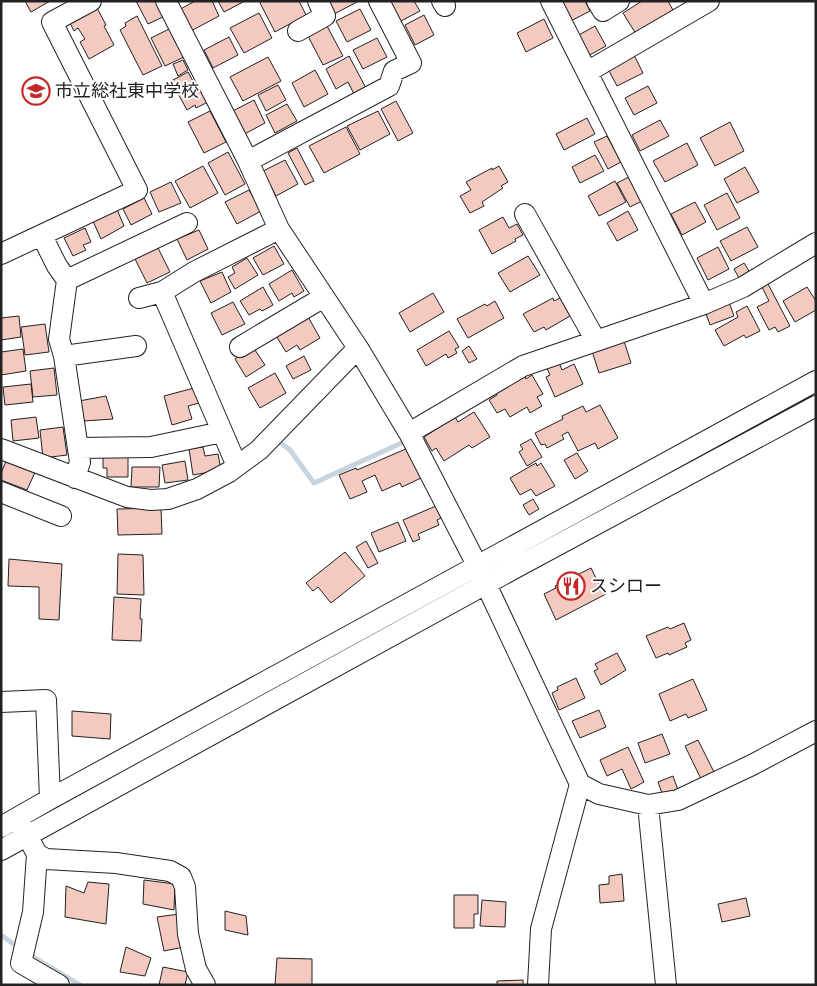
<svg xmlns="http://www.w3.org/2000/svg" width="817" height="986" font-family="Montserrat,'Noto Sans JP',sans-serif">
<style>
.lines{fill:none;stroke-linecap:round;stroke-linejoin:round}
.stream{stroke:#c7d3dd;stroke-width:5}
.building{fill:#f3c9c0;stroke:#222}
.minor-casing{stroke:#222;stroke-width:22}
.minor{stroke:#fff;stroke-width:20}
.labels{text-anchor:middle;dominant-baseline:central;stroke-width:4;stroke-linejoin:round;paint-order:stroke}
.poi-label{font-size:18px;fill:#222;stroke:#fff;text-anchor:start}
</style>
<rect width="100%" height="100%" fill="#fff"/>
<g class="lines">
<path class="stream" d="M 276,439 L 290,450 L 314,483 L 408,440
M 1,935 L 19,948
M 28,954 L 80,985"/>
</g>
<path class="building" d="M 25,1 L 50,1 L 31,12 Z
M 136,1 L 157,1 L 165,16 L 148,24 Z
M 195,1 L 212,1 L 219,16 L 189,32 L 177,11 Z
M 218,1 L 245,1 L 224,12 Z
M 262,1 L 299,1 L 306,15 L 275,32 L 260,3 Z
M 327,1 L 359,1 L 334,14 Z
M 388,1 L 414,1 L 420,11 L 399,22 Z
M 556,1 L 585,1 L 590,11 L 567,23 Z
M 642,1 L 668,1 L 674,12 L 636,34 L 623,13 Z
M 97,8 L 106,25 L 104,26 L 114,45 L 89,59 L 80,42 L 85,39 L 78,28 L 74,31 L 70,23 Z
M 360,9 L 371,30 L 347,42 L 336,21 Z
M 259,13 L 272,38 L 244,53 L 230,28 Z
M 424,15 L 434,35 L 415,45 L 405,25 Z
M 137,16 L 162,66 L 143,75 L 120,30 L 126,26 L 125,23 Z
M 544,19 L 553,38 L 526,52 L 517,33 Z
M 327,26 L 343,56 L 323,65 L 308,36 Z
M 595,26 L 606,46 L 586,57 L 575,37 Z
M 169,29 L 177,45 L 180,44 L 186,56 L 165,66 L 151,38 Z
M 229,37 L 238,55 L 213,68 L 204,50 Z
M 377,38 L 387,57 L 363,69 L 353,50 Z
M 634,55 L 643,73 L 617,86 L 608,69 Z
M 349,56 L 367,90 L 355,96 L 348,82 L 336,89 L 326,69 Z
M 268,57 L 281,81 L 243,101 L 230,77 Z
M 183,60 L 188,70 L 178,76 L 173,64 Z
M 315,70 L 328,94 L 304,107 L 292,83 Z
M 188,72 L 198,90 L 201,89 L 208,102 L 196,108 L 195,105 L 187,110 L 171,81 Z
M 278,85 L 286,100 L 266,111 L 258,95 Z
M 648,86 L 657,103 L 634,115 L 625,98 Z
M 254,100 L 265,123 L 239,137 L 227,114 Z
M 396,101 L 413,133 L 398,141 L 381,109 Z
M 287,104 L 297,121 L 275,133 L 266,115 Z
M 210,111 L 226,142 L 204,153 L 188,122 Z
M 378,111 L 390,134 L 360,150 L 347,126 Z
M 587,118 L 595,134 L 564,150 L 556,134 Z
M 660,120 L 669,136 L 640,151 L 632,135 Z
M 730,122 L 744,151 L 715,166 L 700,138 Z
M 346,127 L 360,154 L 324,173 L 309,146 Z
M 607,136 L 621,162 L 608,169 L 594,142 Z
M 687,143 L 698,165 L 665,182 L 653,161 Z
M 297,148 L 314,181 L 305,185 L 288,153 Z
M 228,152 L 245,184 L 225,195 L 208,163 Z
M 595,155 L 604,171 L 580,183 L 572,167 Z
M 285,160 L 298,184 L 276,196 L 263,171 Z
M 203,166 L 218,193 L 190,208 L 175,181 Z
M 499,166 L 508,182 L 501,186 L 503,188 L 482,202 L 484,206 L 470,213 L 460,196 L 471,190 L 466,182 L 492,168 L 492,170 Z
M 745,167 L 759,192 L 737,203 L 724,179 Z
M 629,177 L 642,201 L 630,207 L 617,183 Z
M 615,181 L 626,202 L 599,216 L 588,196 Z
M 171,182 L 181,203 L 159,212 L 150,192 Z
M 249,190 L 261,211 L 237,224 L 225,202 Z
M 727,193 L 740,218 L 717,230 L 704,205 Z
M 144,198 L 152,214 L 131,225 L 123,209 Z
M 695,202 L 706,222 L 682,235 L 671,214 Z
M 116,207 L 124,226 L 101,239 L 92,219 Z
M 628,211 L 638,230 L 617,241 L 607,223 Z
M 503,217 L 509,228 L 517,224 L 523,235 L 515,239 L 516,241 L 492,254 L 479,230 Z
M 747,227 L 758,247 L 731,261 L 720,241 Z
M 85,228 L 91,242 L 83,245 L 86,250 L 73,256 L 64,238 Z
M 199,230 L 208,249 L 187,260 L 177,239 Z
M 274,246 L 284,264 L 263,275 L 253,258 Z
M 718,247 L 729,269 L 708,280 L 697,258 Z
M 158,248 L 170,272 L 147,283 L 135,259 Z
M 528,256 L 540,275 L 510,292 L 498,273 Z
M 247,258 L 258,275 L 235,289 L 228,277 L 235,273 L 232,267 Z
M 744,263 L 751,274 L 740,280 L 734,269 Z
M 292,270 L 304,291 L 294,297 L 292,293 L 279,301 L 269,284 Z
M 222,272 L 231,292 L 211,303 L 200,281 Z
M 767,282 L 790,326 L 778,332 L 775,327 L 769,330 L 757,307 L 769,301 L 761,285 Z
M 263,287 L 273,305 L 262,311 L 260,309 L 249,315 L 240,301 Z
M 807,287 L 816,301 L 816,310 L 795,322 L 783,301 Z
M 433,293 L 444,312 L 410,332 L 399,313 Z
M 553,298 L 554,301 L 560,298 L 570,316 L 546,330 L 544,327 L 534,332 L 523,314 Z
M 495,301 L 504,318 L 468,338 L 457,319 L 485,304 L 487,306 Z
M 233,302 L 245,324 L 222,335 L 211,313 Z
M 729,302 L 734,316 L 710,325 L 705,311 Z
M 747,306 L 760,331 L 746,338 L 744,335 L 724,346 L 715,330 L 738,317 L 736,312 Z
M 307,315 L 320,338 L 300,350 L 297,345 L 286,352 L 275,334 Z
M 19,316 L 21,337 L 1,340 L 1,318 Z
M 45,324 L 49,352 L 25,355 L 21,327 Z
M 449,331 L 459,347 L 455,349 L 457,353 L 448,358 L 446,354 L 426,366 L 417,350 Z
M 624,341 L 631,363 L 599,373 L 592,351 Z
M 469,346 L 477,359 L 469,363 L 462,351 Z
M 253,347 L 265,365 L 246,377 L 235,359 Z
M 23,349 L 26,371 L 1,375 L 1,352 Z
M 304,356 L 311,370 L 293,379 L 286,366 Z
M 558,360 L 562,370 L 574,364 L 583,384 L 555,397 L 546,377 L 550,375 L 546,366 Z
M 54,368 L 57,395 L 33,397 L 30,371 Z
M 275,373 L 286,393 L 260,408 L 248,388 Z
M 532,375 L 543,394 L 537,397 L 542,406 L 530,413 L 527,407 L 510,417 L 505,409 L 497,413 L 489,400 L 497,395 L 496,393 L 525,376 L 526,379 Z
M 31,384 L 33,402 L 5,405 L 3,387 Z
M 194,388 L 199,403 L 188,406 L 192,419 L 172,425 L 164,396 Z
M 106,396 L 113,419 L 84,421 L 79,401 Z
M 600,405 L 618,438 L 598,449 L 595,443 L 578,451 L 568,432 L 562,435 L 564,439 L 547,448 L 545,444 L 541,445 L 535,433 L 563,419 L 562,416 L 583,406 L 586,412 Z
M 474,412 L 490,437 L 472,448 L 469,445 L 444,461 L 436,448 L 432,451 L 424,437 L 455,417 L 458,422 Z
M 36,417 L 39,438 L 13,441 L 11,420 Z
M 63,427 L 67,455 L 43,458 L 40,430 Z
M 531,439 L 542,457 L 527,466 L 519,452 L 523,449 L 520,445 Z
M 203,447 L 205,456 L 218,454 L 221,470 L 193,475 L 189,449 Z
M 408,448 L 421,478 L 402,487 L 400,483 L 382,491 L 375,475 L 362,481 L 367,492 L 350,499 L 339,475 L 356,468 L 357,470 Z
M 577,453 L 588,471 L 575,479 L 564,460 Z
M 103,456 L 128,456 L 128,477 L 107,477 L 107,468 L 103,468 Z
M 7,459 L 36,470 L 27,490 L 1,480 L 1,473 Z
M 185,461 L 188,480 L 165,483 L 162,465 Z
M 536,463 L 537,466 L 541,463 L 555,486 L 536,496 L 531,489 L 520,495 L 510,478 Z
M 132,467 L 160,467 L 159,487 L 131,487 Z
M 533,499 L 539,509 L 529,515 L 523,505 Z
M 436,506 L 441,518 L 437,520 L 439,525 L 418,534 L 420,539 L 413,542 L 403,520 Z
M 161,508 L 162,534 L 118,535 L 117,509 Z
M 398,522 L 406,541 L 379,552 L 371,533 Z
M 366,541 L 378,563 L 368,568 L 356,547 Z
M 345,552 L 365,576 L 331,603 L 318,587 L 313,591 L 306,583 Z
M 118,554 L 143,555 L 144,595 L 117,594 Z
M 9,559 L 62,564 L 59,620 L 39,619 L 39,587 L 8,586 Z
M 591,568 L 599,584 L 601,583 L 606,594 L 556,620 L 544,594 L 556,588 L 555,586 Z
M 114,597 L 141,599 L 140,619 L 142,619 L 141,641 L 112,640 Z
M 684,623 L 691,640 L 685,643 L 687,647 L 669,655 L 668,653 L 656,658 L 646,636 L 668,627 L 670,629 Z
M 617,653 L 626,670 L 601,685 L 594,671 L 598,669 L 595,664 Z
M 576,678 L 585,698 L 559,710 L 552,693 L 558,690 L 557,687 Z
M 693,679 L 707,710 L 688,718 L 686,714 L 670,721 L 659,694 Z
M 599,710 L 606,727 L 580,738 L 572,721 Z
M 72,711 L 111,714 L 110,739 L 72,736 Z
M 662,734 L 670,754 L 645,763 L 638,743 Z
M 698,740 L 714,772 L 701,779 L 685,746 Z
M 628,747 L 644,782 L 631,789 L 622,769 L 607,776 L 600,760 Z
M 673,776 L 678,790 L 663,796 L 658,782 Z
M 622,874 L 624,901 L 600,903 L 599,885 L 609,884 L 609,876 Z
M 144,880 L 175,884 L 174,910 L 143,904 Z
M 88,882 L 109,884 L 106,924 L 65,917 L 66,886 L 84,893 Z
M 454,895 L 478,895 L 478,914 L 474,914 L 474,928 L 454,928 Z
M 746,898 L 750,916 L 722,922 L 718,904 Z
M 482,900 L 506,902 L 505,927 L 480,926 Z
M 225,911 L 246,916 L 248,935 L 225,930 Z
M 179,914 L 184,947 L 164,951 L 157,917 Z
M 126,947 L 151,958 L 145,976 L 120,972 Z
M 277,958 L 312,959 L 312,985 L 275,985 Z
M 163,967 L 188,972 L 185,985 L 159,985 Z
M 523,980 L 523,985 L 497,985 L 497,981 Z"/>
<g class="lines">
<g class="minor-casing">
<path id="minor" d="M 166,1 L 248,161 L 279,229 L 358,348 L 409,433 L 477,565 L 580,784 L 599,794 L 648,805 L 678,800 L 752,765 L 816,731
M 442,1 L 445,6
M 551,1 L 704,304
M 597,1 L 603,11 L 619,1
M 298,31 L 325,16 L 318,1
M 587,72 L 709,1
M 248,161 L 389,86 L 394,71 L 411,63 L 379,1
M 525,214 L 596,341
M 42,236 L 57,266 L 67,280 L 59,339 L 64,356 L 80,462 L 75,478
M 1,254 L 137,190 L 52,22 L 91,1
M 67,280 L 187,223
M 162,292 L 237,466
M 139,298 L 162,292 L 194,272 L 279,229
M 240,347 L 324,297
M 64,356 L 136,346
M 409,433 L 523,366 L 704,304 L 743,287 L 816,243
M 78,448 L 151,447 L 222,432
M 1,449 L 127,497 L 151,500 L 168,499 L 197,489 L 229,472 L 259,450 L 358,348
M 1,492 L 61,516
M 1,702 L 46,700 L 50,799
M 648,805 L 666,985
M 21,824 L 37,854 L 46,859 L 116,863 L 170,871 L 181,877 L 185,887 L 188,934 L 196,969 L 205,985
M 1,827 L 50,799 L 816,381
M 1,850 L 515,568 L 816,406
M 37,854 L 33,912 L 21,963 L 59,985
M 538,985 L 541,929 L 580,784"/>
</g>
<use href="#minor" class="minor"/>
</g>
<defs>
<g id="school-ring" transform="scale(1.4375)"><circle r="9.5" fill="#fff" stroke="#c62828" stroke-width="1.5"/><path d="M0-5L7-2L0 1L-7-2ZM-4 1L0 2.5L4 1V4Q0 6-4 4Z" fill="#c62828"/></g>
<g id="restaurant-ring" transform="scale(1.4375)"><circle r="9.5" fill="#fff" stroke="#c62828" stroke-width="1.5"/><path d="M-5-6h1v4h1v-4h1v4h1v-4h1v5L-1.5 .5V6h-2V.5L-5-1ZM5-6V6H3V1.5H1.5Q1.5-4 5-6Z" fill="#c62828"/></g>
</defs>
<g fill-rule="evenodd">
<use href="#school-ring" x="36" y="91"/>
<use href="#restaurant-ring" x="571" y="586"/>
</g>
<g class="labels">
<g class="poi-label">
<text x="55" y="91">市立総社東中学校</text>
<text x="590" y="586">スシロー</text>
</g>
</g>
<rect width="817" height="986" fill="none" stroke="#222222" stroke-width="5"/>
</svg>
